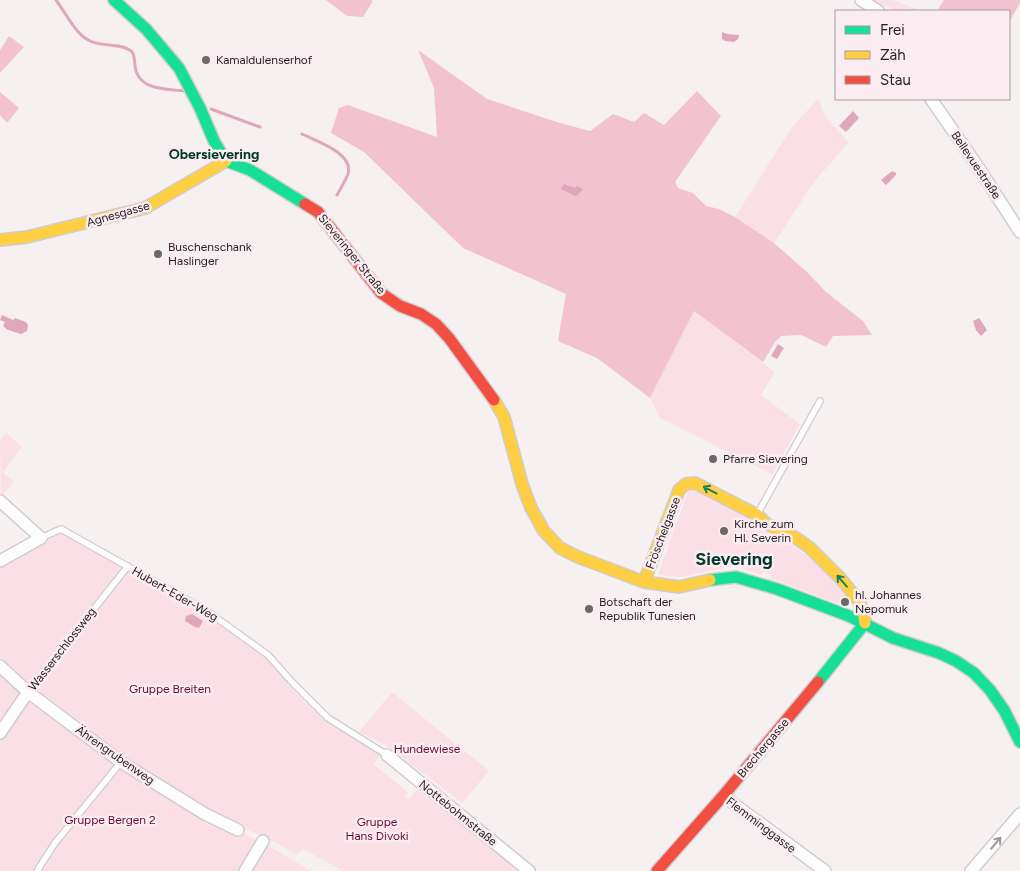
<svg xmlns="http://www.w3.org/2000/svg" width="1020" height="871" font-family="Figtree,sans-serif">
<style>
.green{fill:#fadfe6}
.forest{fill:#f2c2d1}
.water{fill:#e0a6b9}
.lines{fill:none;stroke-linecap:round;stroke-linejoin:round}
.stream{stroke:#e0a6b9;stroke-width:3}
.lane-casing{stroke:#d1cccd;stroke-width:8}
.street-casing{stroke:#d1cccd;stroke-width:14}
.fast-casing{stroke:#d1cccd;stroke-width:14}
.slow-casing{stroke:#d1cccd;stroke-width:14}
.jam-casing{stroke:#d1cccd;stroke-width:14}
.lane{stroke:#fefdfd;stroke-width:5.5}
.street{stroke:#fefdfd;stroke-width:11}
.fast{stroke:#16e098;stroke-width:11}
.slow{stroke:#ffcf43;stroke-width:11}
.jam{stroke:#f24e42;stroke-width:11}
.oneway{stroke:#1c7f5c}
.oneway2{stroke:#9b9999}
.poi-dot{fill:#6d6868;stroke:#faecf0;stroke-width:2}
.labels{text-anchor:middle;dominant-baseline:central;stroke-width:5;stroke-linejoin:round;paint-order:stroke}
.poi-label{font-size:12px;fill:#231e1f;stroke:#faecf0;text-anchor:start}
.street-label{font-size:12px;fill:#231e1f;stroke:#faecf0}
.park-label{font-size:12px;fill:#670736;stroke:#faecf0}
.neighbourhood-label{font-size:14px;font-weight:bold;fill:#00382b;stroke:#faecf0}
.district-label{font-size:18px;font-weight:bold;fill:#00382b;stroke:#faecf0}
</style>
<rect width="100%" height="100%" fill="#f6f0f1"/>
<path class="green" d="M 870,0 L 892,0 L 922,11 L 897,11 Z
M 818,99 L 827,119 L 849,142 L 813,183 L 774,243 L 735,217 L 792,127 Z
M 694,311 L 775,372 L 761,395 L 800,424 L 772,474 L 660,418 L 650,398 Z
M 6,433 L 22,447 L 3,472 L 14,482 L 1,497 L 0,440 Z
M 692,490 L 747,517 L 759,529 L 785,540 L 818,564 L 851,602 L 848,607 L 771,578 L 772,575 L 763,572 L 761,575 L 739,567 L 728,567 L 682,577 L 659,575 L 658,574 L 688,492 Z
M 60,534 L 65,534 L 120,564 L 158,587 L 191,602 L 217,620 L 269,660 L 290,683 L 291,688 L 319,714 L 380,755 L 374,765 L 408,792 L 405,796 L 409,799 L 417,790 L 450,816 L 453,814 L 522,871 L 343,871 L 303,849 L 297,855 L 267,838 L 215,817 L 132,765 L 36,693 L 16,675 L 18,672 L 0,657 L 0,566 Z
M 0,670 L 20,688 L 19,695 L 0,724 Z
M 392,692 L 489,771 L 462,803 L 389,747 L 359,732 Z
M 30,697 L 101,751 L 99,754 L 114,764 L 117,762 L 204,817 L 260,841 L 311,871 L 0,871 L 0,737 Z"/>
<path class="forest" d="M 326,0 L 371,0 L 373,1 L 363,17 L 347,16 Z
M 944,0 L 1020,0 L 1020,3 L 1009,22 L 1009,11 L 937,11 Z
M 9,36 L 24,47 L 0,73 L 0,50 Z
M 418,50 L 487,99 L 560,123 L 590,131 L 613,114 L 634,122 L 644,113 L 664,125 L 697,91 L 721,116 L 675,182 L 678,188 L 693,193 L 706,206 L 719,209 L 735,217 L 774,243 L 807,272 L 826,292 L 863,321 L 872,335 L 833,336 L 826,347 L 801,335 L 781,336 L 775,342 L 763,362 L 694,311 L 650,398 L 597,358 L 558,341 L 566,294 L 463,248 L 364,152 L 331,133 L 339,108 L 348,105 L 437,137 L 434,88 Z
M 0,92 L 19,108 L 7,123 L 0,115 Z"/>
<path class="water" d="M 722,32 L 727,34 L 739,35 L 738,39 L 734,42 L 725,41 L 722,39 Z
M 853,111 L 859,118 L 846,132 L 839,126 Z
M 892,171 L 896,173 L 896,175 L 886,185 L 881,180 Z
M 564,184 L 575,188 L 577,186 L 583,189 L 578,195 L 575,196 L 561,189 Z
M 2,315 L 13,320 L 15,318 L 26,322 L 28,325 L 27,331 L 21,334 L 8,330 L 3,326 L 5,322 L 0,320 Z
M 979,318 L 987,330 L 981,336 L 976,330 L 973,321 Z
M 778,344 L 784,348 L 777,359 L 771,356 Z
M 192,614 L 203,621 L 199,628 L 195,627 L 185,621 L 186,616 Z"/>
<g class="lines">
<path class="stream" d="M 56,0 C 66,13 75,34 90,41 C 102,47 122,43 131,51 C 135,54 134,60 135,65 C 137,90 165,89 184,91
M 211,109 L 260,127
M 302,134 C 316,141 354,153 348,174 C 345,181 341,188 337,195"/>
<g class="lane-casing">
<path id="lane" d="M 758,513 L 820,401
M 41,538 L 61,529 L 207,611 L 268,655 L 293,683 L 328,718 L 387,755
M 28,692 L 128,566
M 37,871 L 55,843 L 121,762"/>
</g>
<g class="street-casing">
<path id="street" d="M 861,0 L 878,11
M 931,99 L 978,167 L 1020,232
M 0,501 L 41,538 L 0,561
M 0,666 L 28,692 L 121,762 L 205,814 L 238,830
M 0,733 L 28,692
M 387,755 L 529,871
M 723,796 L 825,871
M 245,871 L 263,841
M 971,871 L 1020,814"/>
</g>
<g class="fast-casing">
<path id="fast" d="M 114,0 L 146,29 L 179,68 L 200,108 L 214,141 L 226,161 L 250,170 L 305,204
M 710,580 L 736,577 L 777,589 L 849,616 L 893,638 L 939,653 L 956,661 L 974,673 L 990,690 L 1004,710 L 1020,742
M 818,682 L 865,623"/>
</g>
<g class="slow-casing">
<path id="slow" d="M 0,240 L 27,237 L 145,208 L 226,161
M 494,400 L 504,417 L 522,484 L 531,508 L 544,531 L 560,548 L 578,557 L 644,582 L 679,587 L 710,580
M 644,582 L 679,490 L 686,484 L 695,483 L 757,515 L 767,524 L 796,538 L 809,547 L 840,578 L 859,601 L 863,611 L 865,623"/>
</g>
<g class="jam-casing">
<path id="jam" d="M 305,204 L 318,212 L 381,293 L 400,306 L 421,314 L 436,324 L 449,338 L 494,400
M 657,871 L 723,796 L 818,682"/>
</g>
<use href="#lane" class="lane"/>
<use href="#street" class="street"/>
<use href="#fast" class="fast"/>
<use href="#slow" class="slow"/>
<use href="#jam" class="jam"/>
</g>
<defs><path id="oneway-shaft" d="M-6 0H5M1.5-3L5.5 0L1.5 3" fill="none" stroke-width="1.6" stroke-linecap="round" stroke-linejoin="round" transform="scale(1.25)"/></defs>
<g class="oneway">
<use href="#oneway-shaft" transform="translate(710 490) rotate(-152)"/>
<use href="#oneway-shaft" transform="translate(842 581) rotate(-131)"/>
</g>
<use class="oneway2" href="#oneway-shaft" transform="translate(996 843) rotate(-50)"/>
<g class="poi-dot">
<circle cx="206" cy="60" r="5"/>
<circle cx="158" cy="254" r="5"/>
<circle cx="713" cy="459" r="5"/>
<circle cx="724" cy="531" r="5"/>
<circle cx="845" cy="602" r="5"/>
<circle cx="589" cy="609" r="5"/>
</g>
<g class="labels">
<g class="poi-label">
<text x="216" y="60">Kamaldulenserhof</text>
<text x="168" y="247">Buschenschank<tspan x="168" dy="14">Haslinger</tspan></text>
<text x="723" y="459">Pfarre Sievering</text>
<text x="734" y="524">Kirche zum<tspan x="734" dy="14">Hl. Severin</tspan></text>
<text x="855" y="595">hl. Johannes<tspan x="855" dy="14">Nepomuk</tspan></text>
<text x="599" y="602">Botschaft der<tspan x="599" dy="14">Republik Tunesien</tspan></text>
</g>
<g class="street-label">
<text transform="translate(976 165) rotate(56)">Bellevuestraße</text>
<text transform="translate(118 214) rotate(-16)">Agnesgasse</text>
<text transform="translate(352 254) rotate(51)">Sieveringer Straße</text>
<text transform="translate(663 533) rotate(-69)">Fröschelgasse</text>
<text transform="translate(175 594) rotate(30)">Hubert-Eder-Weg</text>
<text transform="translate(62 649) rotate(-52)">Wasserschlossweg</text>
<text transform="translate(763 748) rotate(-50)">Brechergasse</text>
<text transform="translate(115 755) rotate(35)">Ährengrubenweg</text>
<text transform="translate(458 813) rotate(39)">Nottebohmstraße</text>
<text transform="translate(761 825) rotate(37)">Flemminggasse</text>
</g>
<g class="park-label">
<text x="170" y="689">Gruppe Breiten</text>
<text x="427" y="749">Hundewiese</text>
<text x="110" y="820">Gruppe Bergen 2</text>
<text x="377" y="822">Gruppe<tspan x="377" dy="14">Hans Divoki</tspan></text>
</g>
<g class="neighbourhood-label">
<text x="214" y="154">Obersievering</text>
</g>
<g class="district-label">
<text x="734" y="559">Sievering</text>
</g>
</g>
<rect x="835" y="10" width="175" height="90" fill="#faecf0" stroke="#a49a9c"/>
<rect x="845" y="26" width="25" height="8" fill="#16e098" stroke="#a49a9c"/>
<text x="880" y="35" font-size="15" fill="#231e1f">Frei</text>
<rect x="845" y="51" width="25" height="8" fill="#ffcf43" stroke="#a49a9c"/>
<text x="880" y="60" font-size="15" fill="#231e1f">Zäh</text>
<rect x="845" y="76" width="25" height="8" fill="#f24e42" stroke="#a49a9c"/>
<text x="880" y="85" font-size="15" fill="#231e1f">Stau</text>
</svg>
